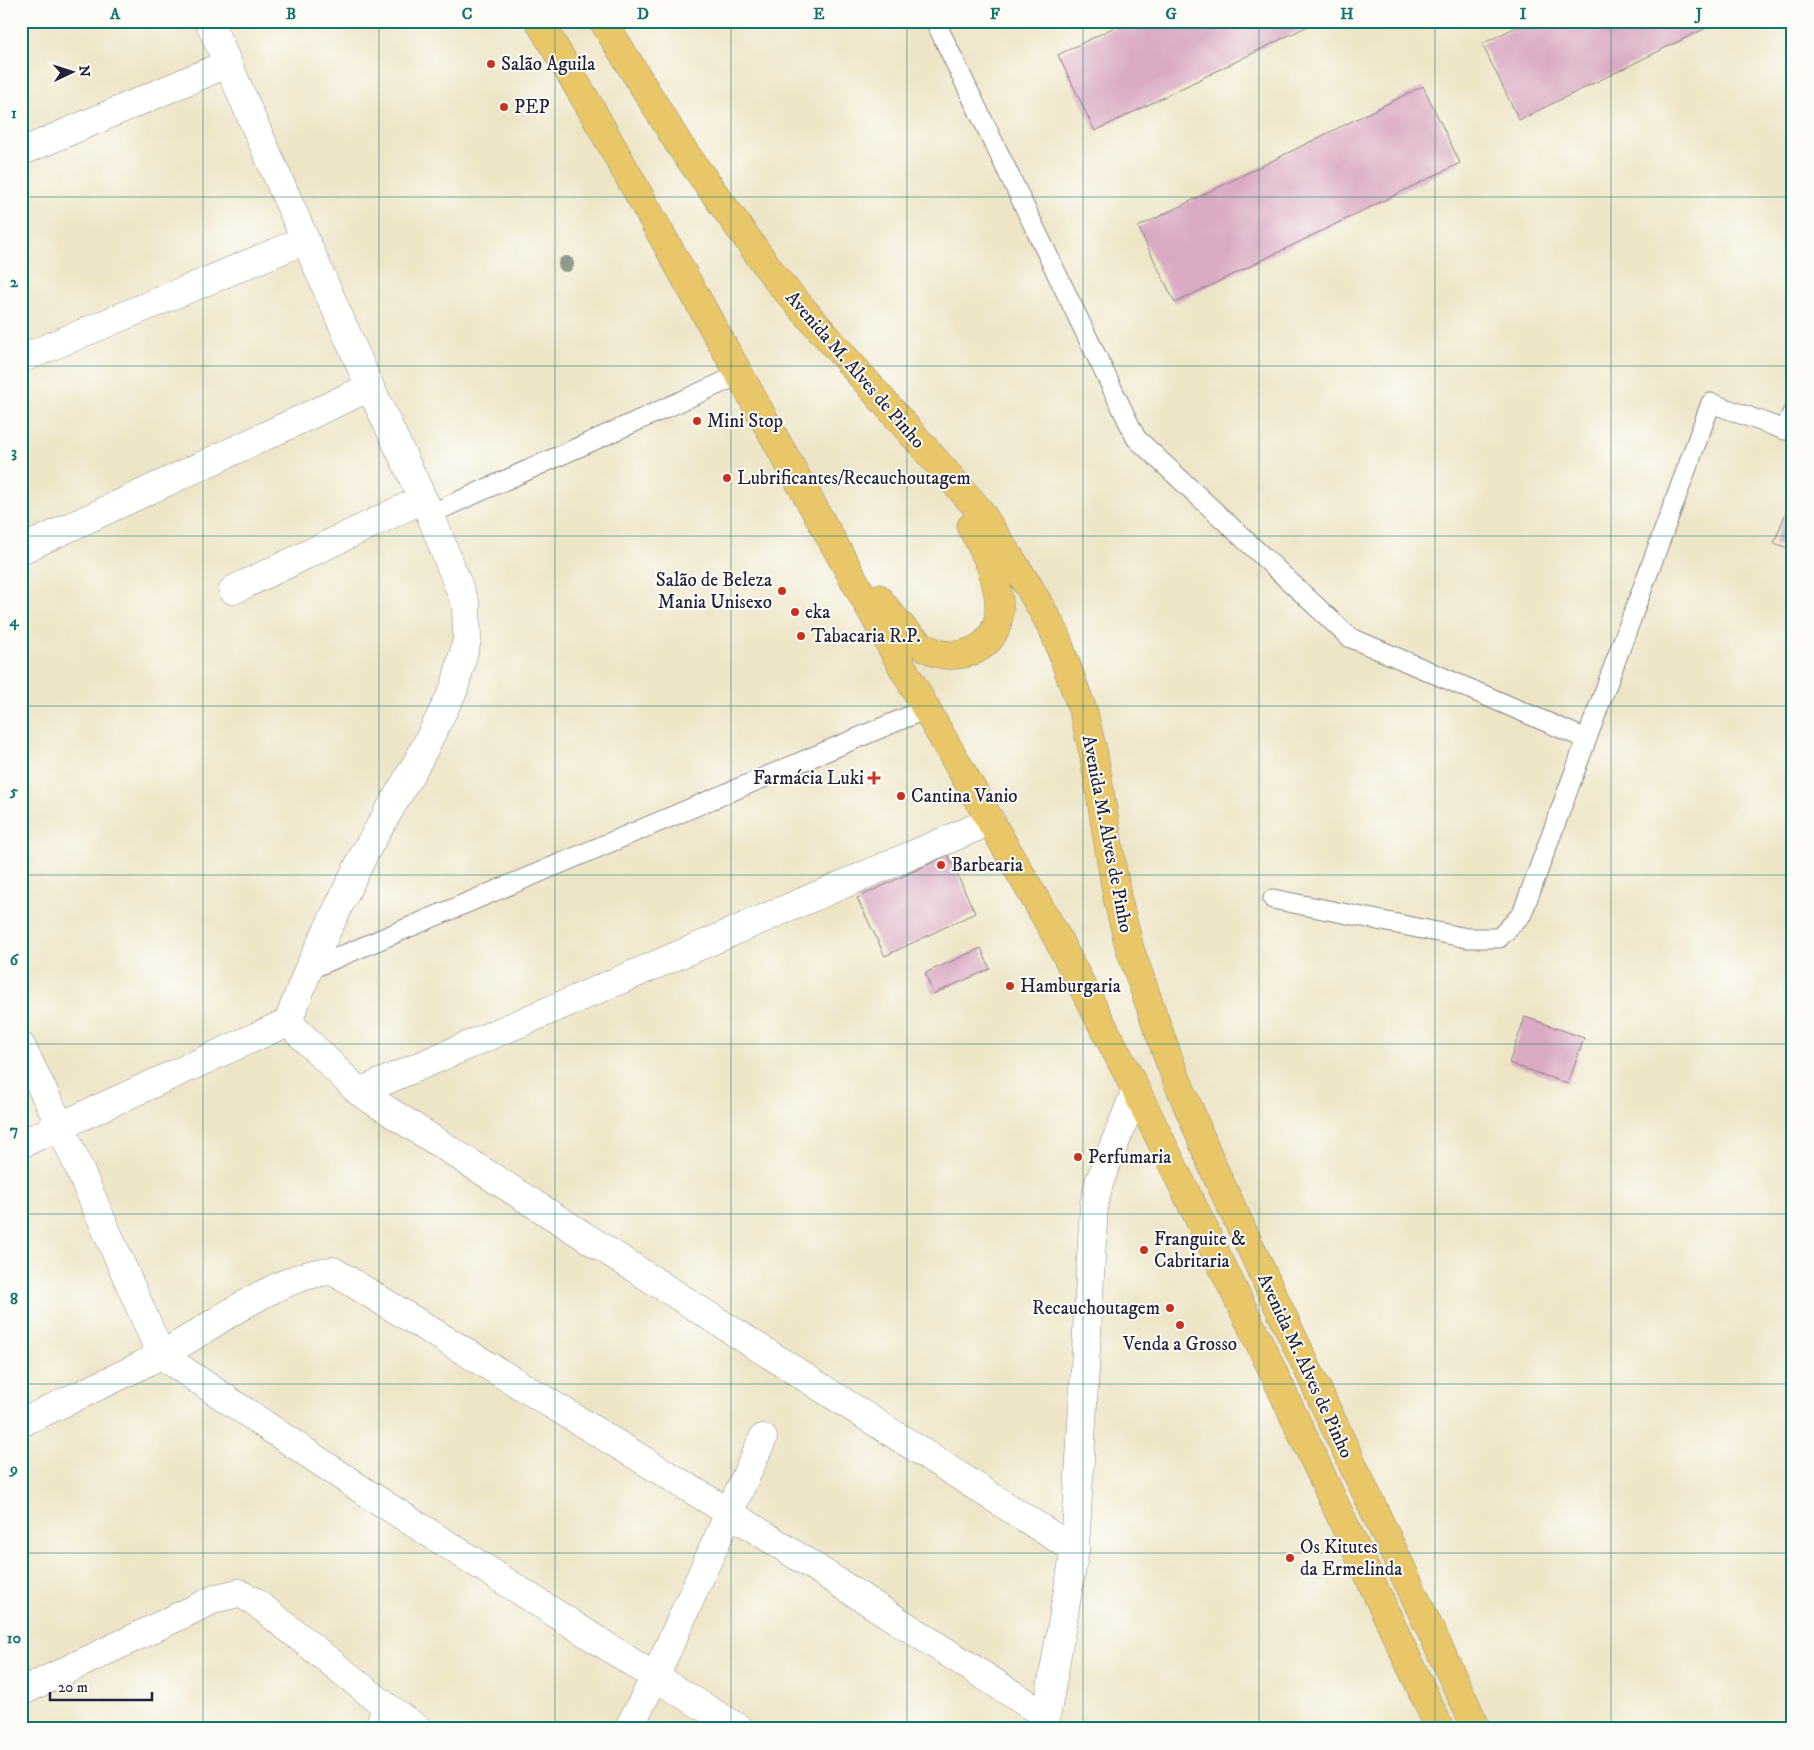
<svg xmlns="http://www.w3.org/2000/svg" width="1814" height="1750" font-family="'IM FELL DW Pica',serif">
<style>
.building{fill:#daaac4}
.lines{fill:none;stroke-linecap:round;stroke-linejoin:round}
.service-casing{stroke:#888481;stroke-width:21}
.minor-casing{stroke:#888481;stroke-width:29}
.primary-casing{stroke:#888481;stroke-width:29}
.service{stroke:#fff;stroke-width:19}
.minor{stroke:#fff;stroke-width:28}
.primary{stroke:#e9c769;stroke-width:28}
.tree{fill:#8f9b8a}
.grid{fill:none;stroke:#0f766e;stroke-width:1;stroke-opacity:0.55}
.poi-dot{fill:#c8321e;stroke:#fdfcf7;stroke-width:2}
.labels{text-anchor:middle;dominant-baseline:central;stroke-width:4;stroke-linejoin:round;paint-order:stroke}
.poi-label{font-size:19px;fill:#22223b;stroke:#fdfcf7;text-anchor:start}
.street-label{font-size:19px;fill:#22223b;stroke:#fdfcf7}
.neatline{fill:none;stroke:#0f766e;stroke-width:2}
.grid-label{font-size:16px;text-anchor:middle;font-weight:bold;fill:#0f766e}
</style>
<rect width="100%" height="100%" fill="#fdfcf7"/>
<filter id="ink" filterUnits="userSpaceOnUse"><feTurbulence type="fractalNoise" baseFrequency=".02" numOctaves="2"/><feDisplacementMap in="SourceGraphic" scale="10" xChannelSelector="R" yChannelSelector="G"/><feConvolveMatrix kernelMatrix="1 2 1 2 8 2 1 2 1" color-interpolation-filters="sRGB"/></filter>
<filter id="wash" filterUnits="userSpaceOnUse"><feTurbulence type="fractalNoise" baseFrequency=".0096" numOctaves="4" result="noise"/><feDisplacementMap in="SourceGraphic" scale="20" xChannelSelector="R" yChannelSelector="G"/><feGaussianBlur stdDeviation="1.12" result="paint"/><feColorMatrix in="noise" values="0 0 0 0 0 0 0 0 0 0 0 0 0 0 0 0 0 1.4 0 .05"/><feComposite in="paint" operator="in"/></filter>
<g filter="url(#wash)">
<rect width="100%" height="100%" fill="#eee5c7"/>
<g id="blocks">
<path class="building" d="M 1127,21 L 1318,21 L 1095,131 L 1058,55 Z
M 1528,21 L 1720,21 L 1519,120 L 1482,44 Z
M 1423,86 L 1460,163 L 1175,303 L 1138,227 Z
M 1793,494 L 1793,550 L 1774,543 Z
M 948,855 L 975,913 L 885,956 L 857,898 Z
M 981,948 L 990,969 L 933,994 L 925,973 Z
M 1525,1017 L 1584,1038 L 1568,1084 L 1509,1063 Z"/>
</g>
</g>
<g filter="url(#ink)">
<use href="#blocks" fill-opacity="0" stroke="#888481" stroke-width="1"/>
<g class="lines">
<g class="service-casing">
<path id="service" d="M 935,21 L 1136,438 L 1349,637 L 1586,739
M 430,514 L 739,375
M 1273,899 L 1467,938 L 1499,938 L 1522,914 L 1711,403 L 1785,430 L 1793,411
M 308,970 L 926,709"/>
</g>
<g class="minor-casing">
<path id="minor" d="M 21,152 L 227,64
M 21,359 L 305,240
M 21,550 L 370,387
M 233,590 L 423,499
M 288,1022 L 359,1092 L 1075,1550
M 21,1046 L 60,1125 L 161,1355 L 365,1492 L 655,1677 L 628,1729
M 359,1092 L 991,821
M 21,1144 L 288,1022 L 308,970 L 365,852 L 419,759 L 454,689 L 467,640 L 466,605 L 430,514 L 370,387 L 209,21
M 21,1423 C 68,1400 116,1379 161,1355 C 210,1329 279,1273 333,1271 L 730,1513 L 1045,1715
M 21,1692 L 217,1598 L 239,1593 L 254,1601 L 387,1707 L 418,1729
M 378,1729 L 387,1707
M 740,1729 L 655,1677 L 763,1438
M 1044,1729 L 1075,1550 L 1094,1204 L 1100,1180 L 1136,1090"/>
</g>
<g class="primary-casing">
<path id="primary" d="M 539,21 L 590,107 L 926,709 L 1053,930 L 1136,1090 L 1261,1346 L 1440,1729
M 603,21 L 680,146 L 777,280 L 979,510 L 1029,587 L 1054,631 L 1084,714 L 1094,756 L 1117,897 L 1130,949 L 1170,1063 L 1215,1172 L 1477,1729
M 878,598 C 893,617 910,641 932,651 C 944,657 960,656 973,651 C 1022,629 991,560 971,527"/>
</g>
<use href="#service" class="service"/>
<use href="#minor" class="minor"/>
<use href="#primary" class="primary"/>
</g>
<circle class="tree" cx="566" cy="264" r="8"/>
</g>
<path class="grid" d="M 203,21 L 203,1729M 379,21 L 379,1729M 555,21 L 555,1729M 731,21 L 731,1729M 907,21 L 907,1729M 1083,21 L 1083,1729M 1259,21 L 1259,1729M 1435,21 L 1435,1729M 1611,21 L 1611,1729M 21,197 L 1793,197M 21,366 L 1793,366M 21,536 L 1793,536M 21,706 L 1793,706M 21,875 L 1793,875M 21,1044 L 1793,1044M 21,1214 L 1793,1214M 21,1384 L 1793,1384M 21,1553 L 1793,1553"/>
<g class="poi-dot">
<circle cx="491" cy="64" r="5"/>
<circle cx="504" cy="107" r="5"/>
<circle cx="697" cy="421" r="5"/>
<circle cx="727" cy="478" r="5"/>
<circle cx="782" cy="591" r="5"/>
<circle cx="795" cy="612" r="5"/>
<circle cx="801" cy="636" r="5"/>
<path d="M871.5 770.5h5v5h5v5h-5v5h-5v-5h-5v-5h5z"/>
<circle cx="901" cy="796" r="5"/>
<circle cx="941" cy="865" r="5"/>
<circle cx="1010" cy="986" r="5"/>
<circle cx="1078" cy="1157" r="5"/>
<circle cx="1144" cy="1250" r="5"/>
<circle cx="1170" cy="1308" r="5"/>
<circle cx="1180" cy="1325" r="5"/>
<circle cx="1290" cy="1558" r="5"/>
</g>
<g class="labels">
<g class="poi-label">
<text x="501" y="64">Salão Aguila</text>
<text x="514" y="107">PEP</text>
<text x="707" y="421">Mini Stop</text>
<text x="737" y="478">Lubrificantes/Recauchoutagem</text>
<text x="772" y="580" text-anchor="end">Salão de Beleza<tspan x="772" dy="22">Mania Unisexo</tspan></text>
<text x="805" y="612">eka</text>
<text x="811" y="636">Tabacaria R.P.</text>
<text x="864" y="778" text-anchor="end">Farmácia Luki</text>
<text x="911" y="796">Cantina Vanio</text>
<text x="951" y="865">Barbearia</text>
<text x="1020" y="986">Hamburgaria</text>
<text x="1088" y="1157">Perfumaria</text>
<text x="1154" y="1239">Franguite &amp;<tspan x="1154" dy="22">Cabritaria</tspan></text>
<text x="1160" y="1308" text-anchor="end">Recauchoutagem</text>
<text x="1180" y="1344" text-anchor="middle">Venda a Grosso</text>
<text x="1300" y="1547">Os Kitutes<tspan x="1300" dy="22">da Ermelinda</tspan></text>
</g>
<g class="street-label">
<text transform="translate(855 370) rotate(49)">Avenida M. Alves de Pinho</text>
<text transform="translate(1107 834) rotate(79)">Avenida M. Alves de Pinho</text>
<text transform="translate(1305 1366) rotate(65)">Avenida M. Alves de Pinho</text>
</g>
</g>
<rect width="1814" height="1750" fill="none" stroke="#fdfcf7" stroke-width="55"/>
<g transform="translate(72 72) rotate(86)" stroke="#fdfcf7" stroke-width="4" paint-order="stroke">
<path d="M0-4L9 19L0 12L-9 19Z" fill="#22223b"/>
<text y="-8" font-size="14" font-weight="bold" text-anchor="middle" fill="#22223b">N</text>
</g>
<path d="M50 1692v8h102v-8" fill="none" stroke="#22223b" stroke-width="2.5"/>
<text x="58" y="1692" font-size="15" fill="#22223b" stroke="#fdfcf7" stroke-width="4" paint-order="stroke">20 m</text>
<rect x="28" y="28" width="1758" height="1694" class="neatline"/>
<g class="grid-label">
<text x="115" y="19">A</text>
<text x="291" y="19">B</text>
<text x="467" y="19">C</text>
<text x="643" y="19">D</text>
<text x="819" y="19">E</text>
<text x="995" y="19">F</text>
<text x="1171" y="19">G</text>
<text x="1347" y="19">H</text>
<text x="1523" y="19">I</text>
<text x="1699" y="19">J</text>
<text x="14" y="118">1</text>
<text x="14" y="287">2</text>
<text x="14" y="457">3</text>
<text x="14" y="626">4</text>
<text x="14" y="796">5</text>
<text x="14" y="965">6</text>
<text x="14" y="1135">7</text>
<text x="14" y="1304">8</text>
<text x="14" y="1474">9</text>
<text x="14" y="1643">10</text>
</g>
</svg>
